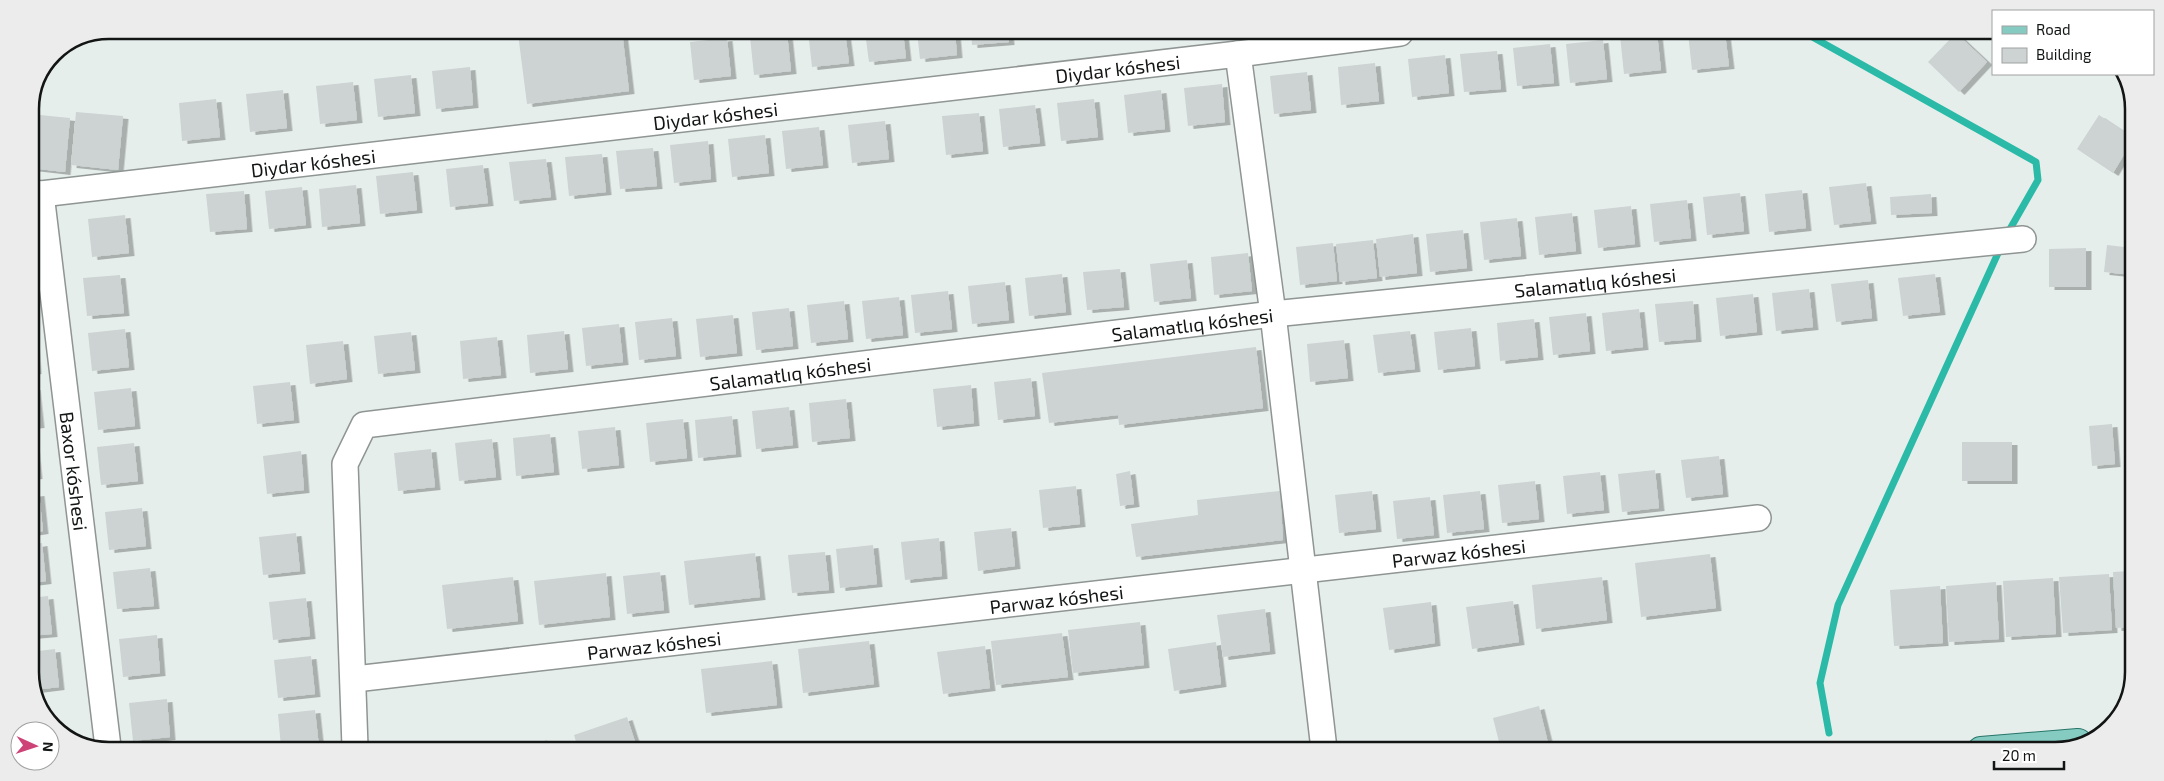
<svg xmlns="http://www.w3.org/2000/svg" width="2164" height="781" font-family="'Exo 2',sans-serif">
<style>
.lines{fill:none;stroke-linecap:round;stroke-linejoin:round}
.stream{stroke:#2bbaa7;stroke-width:7}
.building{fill:#ccd3d2;filter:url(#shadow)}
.minor-casing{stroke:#8e9593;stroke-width:28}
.primary-casing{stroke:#27756a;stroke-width:30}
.minor{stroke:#fff;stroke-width:25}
.primary{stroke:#85cbc1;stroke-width:28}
.labels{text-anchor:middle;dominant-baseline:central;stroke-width:4.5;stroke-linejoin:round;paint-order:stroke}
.street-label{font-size:19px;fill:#121514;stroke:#fff}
.rim{fill:none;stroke:#121514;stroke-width:2.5}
</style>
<defs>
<filter id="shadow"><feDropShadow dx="5.5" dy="3" stdDeviation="0" flood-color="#0004"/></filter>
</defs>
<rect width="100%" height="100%" fill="#e6eeec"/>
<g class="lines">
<path class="stream" d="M 1807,34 L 2036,162 L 2038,180 L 2010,229
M 1829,733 L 1820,683 L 1838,605 L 1999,251"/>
</g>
<path class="building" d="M 542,31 L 622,31 L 629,91 L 527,104 L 518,34 Z
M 808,31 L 845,32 L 849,63 L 812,67 Z
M 865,32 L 903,32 L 906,58 L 869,62 Z
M 917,32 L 955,32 L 957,55 L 920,59 Z
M 971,32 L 1008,32 L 1009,42 L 972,45 Z
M 1028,32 L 1061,32 L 1062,33 L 1028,37 Z
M 787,33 L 791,71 L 754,75 L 750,37 Z
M 1657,33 L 1661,70 L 1624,74 L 1620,36 Z
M 1688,33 L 1725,33 L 1729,66 L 1692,70 Z
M 1955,34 L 1957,34 L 1987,62 L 1959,92 L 1928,62 Z
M 727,38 L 731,76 L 694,80 L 690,42 Z
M 1603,40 L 1607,79 L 1570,83 L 1566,44 Z
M 1550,44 L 1554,83 L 1517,86 L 1513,48 Z
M 1497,51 L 1501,89 L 1464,92 L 1460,54 Z
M 1445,55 L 1449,93 L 1412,97 L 1408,59 Z
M 1375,63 L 1379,101 L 1341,105 L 1338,67 Z
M 470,67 L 473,105 L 436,109 L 432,71 Z
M 1307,72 L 1311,110 L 1274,114 L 1270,76 Z
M 411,75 L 415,113 L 378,117 L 374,79 Z
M 353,82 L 357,120 L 320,124 L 316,86 Z
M 1222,84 L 1225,122 L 1188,126 L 1184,88 Z
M 283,90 L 287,128 L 250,132 L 246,94 Z
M 1161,90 L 1165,129 L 1128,133 L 1124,95 Z
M 216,99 L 220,137 L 182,141 L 179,103 Z
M 1094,99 L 1098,137 L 1061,141 L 1057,103 Z
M 1035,105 L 1040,143 L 1003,147 L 999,109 Z
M 76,112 L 123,116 L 118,170 L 71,165 Z
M 979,113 L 983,151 L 946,155 L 942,116 Z
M 30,114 L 70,118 L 65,172 L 30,168 Z
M 2099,115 L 2134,138 L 2113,173 L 2077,149 Z
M 885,121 L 889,159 L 852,163 L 848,125 Z
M 819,127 L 823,165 L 786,169 L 782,131 Z
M 765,135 L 769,173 L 732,177 L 728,139 Z
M 708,141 L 711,179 L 674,183 L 670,145 Z
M 653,148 L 657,186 L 620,189 L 616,151 Z
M 602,154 L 606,192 L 569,196 L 565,157 Z
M 546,159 L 551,197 L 514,201 L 509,162 Z
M 483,165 L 488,203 L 450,207 L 446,169 Z
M 413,172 L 417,210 L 380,214 L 376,176 Z
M 1866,183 L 1871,221 L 1834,225 L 1829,187 Z
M 356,185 L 360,223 L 322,227 L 319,189 Z
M 302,187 L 306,225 L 269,229 L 265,191 Z
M 1802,190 L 1806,228 L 1769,232 L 1765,194 Z
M 244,191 L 247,229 L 210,232 L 206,194 Z
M 1740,193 L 1744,231 L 1707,235 L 1703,197 Z
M 1931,194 L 1932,213 L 1891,215 L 1890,197 Z
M 1687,200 L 1691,238 L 1654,242 L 1650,204 Z
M 1631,206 L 1635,244 L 1598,248 L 1594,210 Z
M 1572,213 L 1576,251 L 1539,255 L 1535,217 Z
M 125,215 L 129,253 L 92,257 L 88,219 Z
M 1517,218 L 1521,256 L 1484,260 L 1480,222 Z
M 1463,230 L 1467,268 L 1430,272 L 1426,234 Z
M 1413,234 L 1417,273 L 1380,277 L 1376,239 Z
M 1373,240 L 1377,278 L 1340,282 L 1336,244 Z
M 1333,243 L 1337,281 L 1300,285 L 1296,247 Z
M 2107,245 L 2133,248 L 2133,275 L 2104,272 Z
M 2086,248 L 2086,287 L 2049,287 L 2049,249 Z
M 1248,253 L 1252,291 L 1214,295 L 1211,257 Z
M 1187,260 L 1191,298 L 1154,302 L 1150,264 Z
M 1120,269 L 1124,307 L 1087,310 L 1083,272 Z
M 1062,274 L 1066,312 L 1029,316 L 1025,278 Z
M 1935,274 L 1940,312 L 1903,316 L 1898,278 Z
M 120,275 L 124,313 L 87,316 L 83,278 Z
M 1868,280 L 1872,318 L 1836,322 L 1831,284 Z
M 1005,282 L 1009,320 L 972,324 L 968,286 Z
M 1809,289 L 1813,327 L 1776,331 L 1772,293 Z
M 948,291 L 952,329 L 915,333 L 911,295 Z
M 1753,294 L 1757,332 L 1720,336 L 1716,298 Z
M 899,297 L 903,335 L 866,339 L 862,301 Z
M 844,301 L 848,339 L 811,343 L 807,305 Z
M 1693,301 L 1696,339 L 1659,342 L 1655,304 Z
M 789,308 L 793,346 L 756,350 L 752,312 Z
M 1639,309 L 1643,347 L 1606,351 L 1602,313 Z
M 1586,313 L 1590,351 L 1553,355 L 1549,317 Z
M 733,315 L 737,353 L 700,357 L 696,319 Z
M 672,318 L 676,356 L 639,360 L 635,322 Z
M 1534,319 L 1538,357 L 1500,361 L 1497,323 Z
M 619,324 L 623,362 L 586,366 L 582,328 Z
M 1471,328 L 1475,366 L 1438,370 L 1434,332 Z
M 125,329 L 129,367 L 92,371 L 88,333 Z
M 564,331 L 568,369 L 530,373 L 527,335 Z
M 1410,331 L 1415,369 L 1378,373 L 1373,335 Z
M 411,332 L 415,370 L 378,374 L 374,336 Z
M 30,333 L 33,333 L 36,371 L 30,372 Z
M 497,337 L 501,375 L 463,379 L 460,341 Z
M 1344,340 L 1348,378 L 1310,382 L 1307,344 Z
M 343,341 L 347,379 L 310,384 L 306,345 Z
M 1256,347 L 1263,408 L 1119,425 L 1118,415 L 1049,423 L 1042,373 Z
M 1031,378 L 1035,416 L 998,420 L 994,382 Z
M 290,382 L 294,420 L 257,424 L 253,386 Z
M 971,385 L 974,423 L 937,427 L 933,389 Z
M 30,387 L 35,387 L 39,425 L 30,426 Z
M 131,388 L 135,426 L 98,430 L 94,392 Z
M 846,399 L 850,438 L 812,442 L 809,403 Z
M 789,407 L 793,445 L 756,449 L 752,411 Z
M 732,416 L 736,454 L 698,458 L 695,420 Z
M 683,419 L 687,458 L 650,462 L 646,423 Z
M 2112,424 L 2115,464 L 2092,466 L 2089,426 Z
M 615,427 L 619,465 L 582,469 L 578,431 Z
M 550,434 L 554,472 L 516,476 L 513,438 Z
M 33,438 L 37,476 L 30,477 L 30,439 Z
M 492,439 L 496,477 L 459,481 L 455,443 Z
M 1962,442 L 2012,442 L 2012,481 L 1962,481 Z
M 134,443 L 138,481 L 101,485 L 97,447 Z
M 431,449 L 435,487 L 398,491 L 394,453 Z
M 301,451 L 304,490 L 267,494 L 263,456 Z
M 1719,456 L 1723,494 L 1686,498 L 1681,460 Z
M 1655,470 L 1659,508 L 1622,512 L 1618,474 Z
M 1130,471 L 1134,504 L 1120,506 L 1116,474 Z
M 1600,472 L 1604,510 L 1567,514 L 1563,476 Z
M 1535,481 L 1539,519 L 1502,523 L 1498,485 Z
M 1076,486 L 1080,524 L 1043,528 L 1039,490 Z
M 1280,491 L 1283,540 L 1136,557 L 1131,524 L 1198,515 L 1197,500 Z
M 1372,491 L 1376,529 L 1339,533 L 1335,495 Z
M 1480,491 L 1484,529 L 1447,533 L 1443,495 Z
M 39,493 L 43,531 L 30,533 L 30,494 Z
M 1430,497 L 1434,535 L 1397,539 L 1393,501 Z
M 142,508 L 146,546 L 109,550 L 105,512 Z
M 1011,528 L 1015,566 L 978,571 L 974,532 Z
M 296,533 L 300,571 L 263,575 L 259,537 Z
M 939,538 L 942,576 L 905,580 L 901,542 Z
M 42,543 L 46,581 L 30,583 L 30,545 Z
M 873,545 L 877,584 L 840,588 L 836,549 Z
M 825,552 L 829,590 L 792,593 L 788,555 Z
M 755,553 L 760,597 L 689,605 L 684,561 Z
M 1710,554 L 1716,608 L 1641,617 L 1635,563 Z
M 150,568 L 154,606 L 117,609 L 113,572 Z
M 2131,571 L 2130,627 L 2116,628 L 2113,572 Z
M 660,572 L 664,610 L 627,614 L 623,576 Z
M 606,573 L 610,617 L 539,625 L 534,581 Z
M 2109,574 L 2112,630 L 2063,633 L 2059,577 Z
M 513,577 L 518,621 L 447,629 L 442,585 Z
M 1602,577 L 1607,620 L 1536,629 L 1532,585 Z
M 2053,578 L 2056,634 L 2006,637 L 2003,581 Z
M 1996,582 L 1999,639 L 1949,642 L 1946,586 Z
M 1940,586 L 1943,643 L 1894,646 L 1890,590 Z
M 48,596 L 52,634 L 30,636 L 30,598 Z
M 306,598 L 310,636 L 273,640 L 269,602 Z
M 1513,601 L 1519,642 L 1472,649 L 1466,607 Z
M 1431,602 L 1435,643 L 1389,650 L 1383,608 Z
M 1265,609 L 1270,651 L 1223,657 L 1217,615 Z
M 1140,622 L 1144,665 L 1073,673 L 1068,630 Z
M 1062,633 L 1068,677 L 996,685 L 991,641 Z
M 157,635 L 160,673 L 123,677 L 119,639 Z
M 869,641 L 874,684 L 803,693 L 798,649 Z
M 1216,642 L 1221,684 L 1174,691 L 1168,649 Z
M 985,646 L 990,688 L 943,694 L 937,652 Z
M 55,649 L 59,687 L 35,690 L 30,677 L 30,652 Z
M 311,656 L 315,694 L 278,698 L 274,660 Z
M 772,661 L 777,705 L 706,713 L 701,669 Z
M 167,699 L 170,737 L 133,741 L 129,703 Z
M 1539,706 L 1549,747 L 1537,750 L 1501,750 L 1493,718 Z
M 315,710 L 319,747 L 281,747 L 278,714 Z
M 627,717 L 637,748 L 578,748 L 574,735 Z
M 58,722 L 59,729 L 50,723 Z
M 547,740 L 549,748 L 524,748 Z"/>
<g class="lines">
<g class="minor-casing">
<g id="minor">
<path d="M 1238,54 L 1273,314 L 1324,749"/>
<path id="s1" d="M 30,193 L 41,194 L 1238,54 L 1400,33"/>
<path id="s2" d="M 41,194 L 108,747"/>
<path id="s3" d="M 355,679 L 1758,518"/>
<path id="s4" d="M 355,747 L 345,464 L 364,425 L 1273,314 L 2023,239"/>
</g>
</g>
<g class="primary-casing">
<path id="primary" d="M 1981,751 L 2078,743"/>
</g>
<use href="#minor" class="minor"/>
<use href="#primary" class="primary"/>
</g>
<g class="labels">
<g class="street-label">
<text stroke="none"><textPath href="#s1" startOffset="1095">Diydar kóshesi</textPath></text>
<text stroke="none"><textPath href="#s1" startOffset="690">Diydar kóshesi</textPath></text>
<text stroke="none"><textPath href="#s1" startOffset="285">Diydar kóshesi</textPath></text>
<text stroke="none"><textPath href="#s4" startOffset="1566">Salamatlıq kóshesi</textPath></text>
<text stroke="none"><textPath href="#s4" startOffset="1161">Salamatlıq kóshesi</textPath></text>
<text stroke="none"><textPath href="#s4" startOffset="756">Salamatlıq kóshesi</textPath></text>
<text stroke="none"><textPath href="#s2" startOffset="279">Baxor kóshesi</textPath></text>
<text stroke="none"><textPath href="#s3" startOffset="1111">Parwaz kóshesi</textPath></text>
<text stroke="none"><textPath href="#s3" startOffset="706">Parwaz kóshesi</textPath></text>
<text stroke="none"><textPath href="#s3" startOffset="301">Parwaz kóshesi</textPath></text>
</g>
</g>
<path d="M0 0H2164V781H0ZM109 39H2055A70 70 0 0 1 2125 109V672A70 70 0 0 1 2055 742H109A70 70 0 0 1 39 672V109A70 70 0 0 1 109 39Z" fill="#ececec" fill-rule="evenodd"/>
<path class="rim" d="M109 39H2055A70 70 0 0 1 2125 109V672A70 70 0 0 1 2055 742H109A70 70 0 0 1 39 672V109A70 70 0 0 1 109 39Z"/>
<rect x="1992" y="10" width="162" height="65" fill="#ffffff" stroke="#a0a1a1"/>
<rect x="2002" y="26" width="25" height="8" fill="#85cbc1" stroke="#a0a1a1"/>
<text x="2036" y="35" font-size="15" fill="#121514">Road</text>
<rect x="2002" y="48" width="25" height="15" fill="#ccd3d2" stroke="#a0a1a1"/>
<text x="2036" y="60" font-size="15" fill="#121514">Building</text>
<g transform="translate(35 746) rotate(93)"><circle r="24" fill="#ffffff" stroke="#a0a1a1"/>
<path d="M0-4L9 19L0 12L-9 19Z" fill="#cd4277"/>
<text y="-8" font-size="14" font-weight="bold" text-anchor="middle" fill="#121514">N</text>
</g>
<path d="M1994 761v8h70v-8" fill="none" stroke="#121514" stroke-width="2.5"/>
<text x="2002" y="761" font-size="15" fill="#121514" stroke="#ffffff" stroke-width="4" paint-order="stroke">20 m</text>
</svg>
